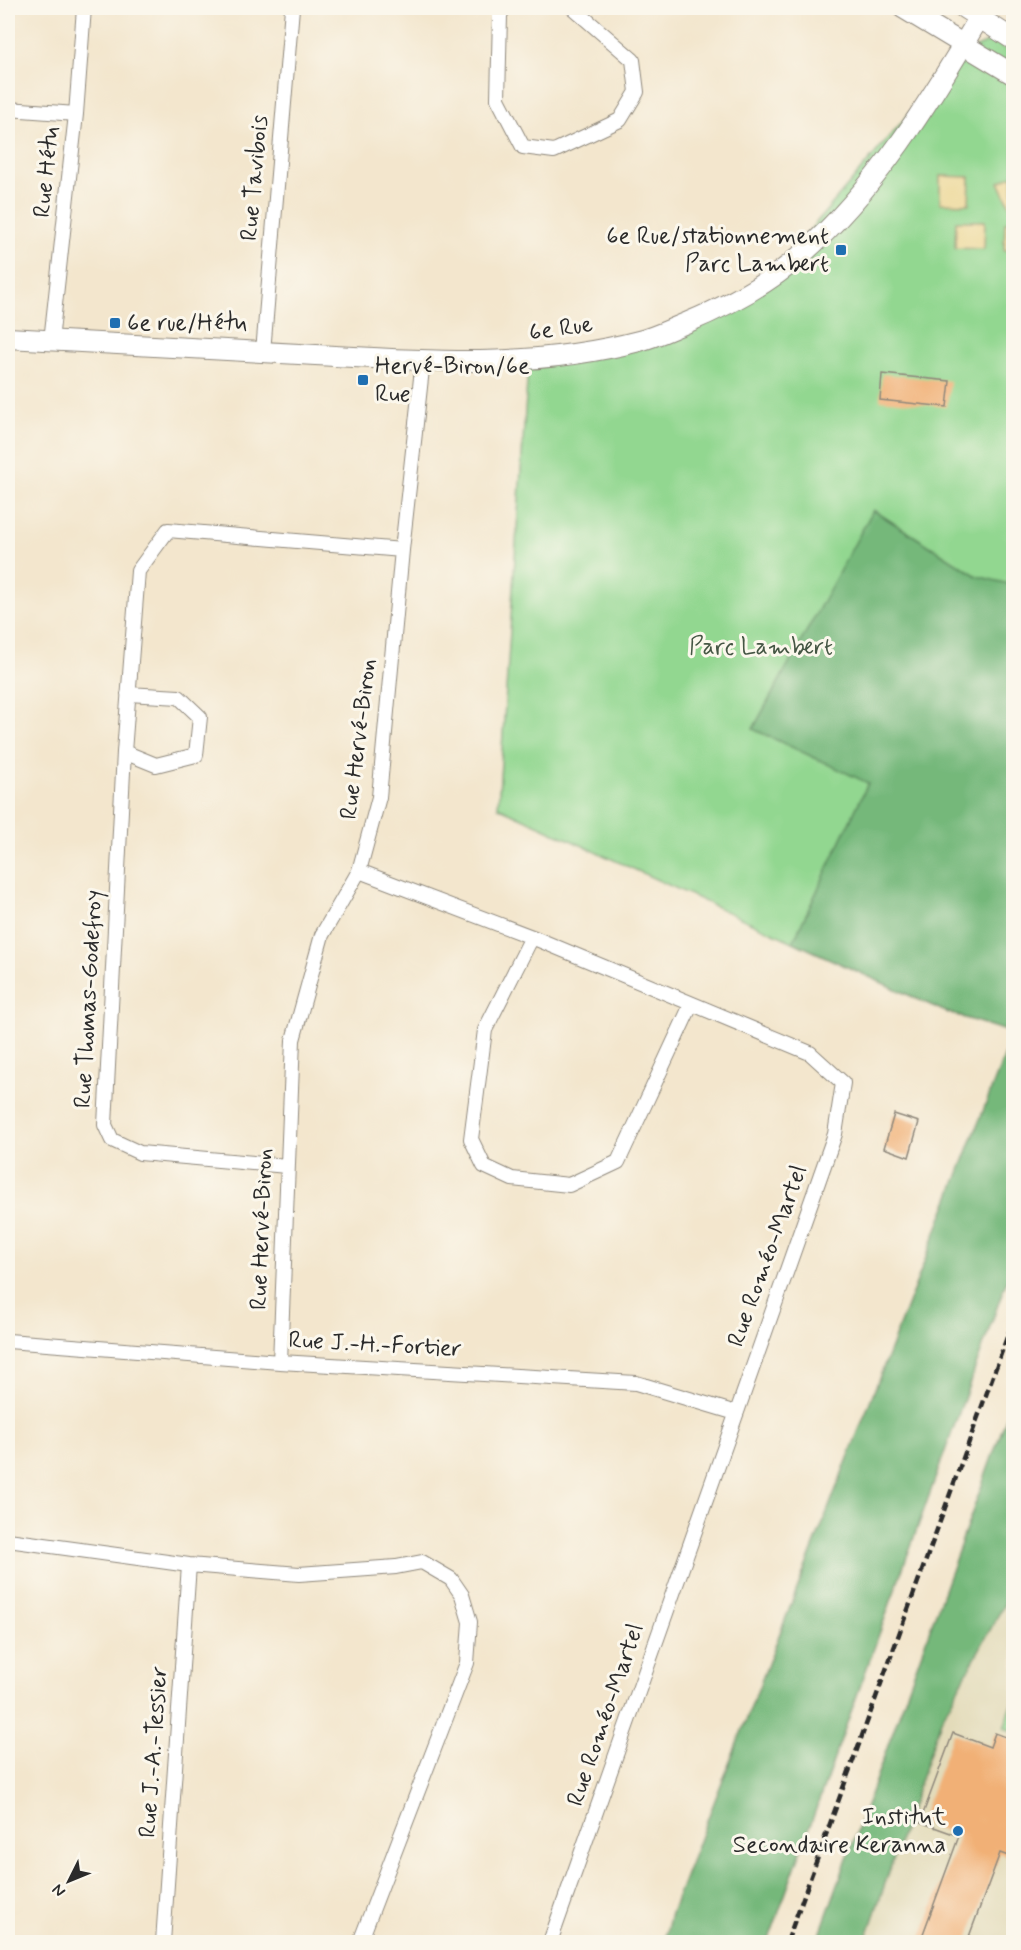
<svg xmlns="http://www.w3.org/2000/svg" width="1021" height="1950" font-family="Mynerve,sans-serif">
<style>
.built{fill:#e3dbba}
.green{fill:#92d790;stroke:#5e815e;stroke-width:1.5}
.forest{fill:#75b87a;stroke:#507252;stroke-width:1.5}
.sand{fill:#eeda9e;stroke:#8c8264;stroke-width:1.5}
.building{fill:#f1b076}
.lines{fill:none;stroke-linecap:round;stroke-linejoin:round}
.street-casing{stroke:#8f887c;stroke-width:16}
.secondary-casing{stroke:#8f887c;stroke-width:22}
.street{stroke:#fff;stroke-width:14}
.secondary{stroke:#fff;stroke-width:20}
.rail{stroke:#2b2b2b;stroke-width:4.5;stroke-dasharray:9 4.5;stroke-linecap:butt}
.poi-dot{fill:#1f6fb2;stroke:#fbf7ec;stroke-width:2}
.labels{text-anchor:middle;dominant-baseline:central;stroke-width:6;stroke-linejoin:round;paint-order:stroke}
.street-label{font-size:24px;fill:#2b2b2b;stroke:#fbf7ec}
.poi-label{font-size:24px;fill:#2b2b2b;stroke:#fbf7ec;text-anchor:end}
.park-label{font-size:24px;fill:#455644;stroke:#fbf7ec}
</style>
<rect width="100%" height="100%" fill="#fbf7ec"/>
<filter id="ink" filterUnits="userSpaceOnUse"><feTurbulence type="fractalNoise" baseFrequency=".0167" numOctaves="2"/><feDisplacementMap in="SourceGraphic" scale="12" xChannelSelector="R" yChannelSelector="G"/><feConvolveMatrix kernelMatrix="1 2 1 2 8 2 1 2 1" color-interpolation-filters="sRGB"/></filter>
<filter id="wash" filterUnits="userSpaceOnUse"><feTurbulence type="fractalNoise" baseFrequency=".008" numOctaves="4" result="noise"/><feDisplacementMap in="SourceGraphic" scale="24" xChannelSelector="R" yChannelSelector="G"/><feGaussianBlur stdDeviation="1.35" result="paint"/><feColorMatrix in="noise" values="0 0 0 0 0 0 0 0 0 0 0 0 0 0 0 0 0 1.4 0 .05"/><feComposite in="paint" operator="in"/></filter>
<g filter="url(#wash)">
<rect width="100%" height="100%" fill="#f3e6cd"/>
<path class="built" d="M 1013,1588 L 1013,1942 L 865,1942 L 941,1720 Z"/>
<path class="green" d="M 992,40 L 1014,55 L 1013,1033 L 946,1012 L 498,807 L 528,368 L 649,344 L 763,285 L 959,55 Z
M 1013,1701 L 1014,1731 L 1013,1731 L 1004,1728 Z"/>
<path class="forest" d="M 873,510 L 977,576 L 1013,585 L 1013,1033 L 946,1012 L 793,942 L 868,783 L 753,729 Z
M 1013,1034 L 1013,1263 L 768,1942 L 664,1942 L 671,1913 Z
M 1013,1399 L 1013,1588 L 941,1720 L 865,1942 L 817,1942 Z"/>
<path class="sand" d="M 1013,175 L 1013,207 L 1011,208 L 999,182 Z
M 940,176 L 970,177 L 969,204 L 940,203 Z
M 956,221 L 985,221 L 984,249 L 955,248 Z
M 1005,222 L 1013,223 L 1013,250 L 1004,250 Z"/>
<g id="blocks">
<path class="building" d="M 882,374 L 950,381 L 947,407 L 880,400 Z
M 894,1114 L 919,1122 L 909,1157 L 884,1148 Z
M 953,1733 L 990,1747 L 995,1733 L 1014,1740 L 1014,1849 L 1011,1857 L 1000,1853 L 967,1942 L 920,1942 L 959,1836 L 920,1822 Z"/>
</g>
</g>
<g filter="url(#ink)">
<use href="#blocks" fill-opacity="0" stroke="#8f887c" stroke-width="1.5"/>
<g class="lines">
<g class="street-casing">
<path id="street" d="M 504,8 L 500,15 L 498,99 L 523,147 L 554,151 L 620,120 L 637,92 L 633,60 L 573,8
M 8,109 L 76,114
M 51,341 L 76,114 L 84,8
M 263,352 L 292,8
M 124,752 L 156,765 L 196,755 L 200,717 L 179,697 L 128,694
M 359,871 L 532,937 L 810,1053 L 843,1083 L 835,1134 L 550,1942
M 532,937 L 485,1030 L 471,1139 L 484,1166 L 512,1179 L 569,1185 L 618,1162 L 691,1005
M 287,1166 L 140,1153 L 112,1140 L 105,1125 L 124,752 L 138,571 L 168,530 L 402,550
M 8,1341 L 280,1362 L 636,1383 L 736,1413
M 280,1362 L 293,1040 L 322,935 L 359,871 L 379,797 L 402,550 L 423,360
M 8,1540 L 189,1565 L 299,1574 L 396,1567 L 422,1562 L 451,1579 L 462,1595 L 470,1622 L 467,1663 L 360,1942
M 163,1942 L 189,1565"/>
</g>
<g class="secondary-casing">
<path id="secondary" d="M 903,8 L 1014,75
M 964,8 L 1014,40
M 8,338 C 105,344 202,349 299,354 C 415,360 525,371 639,341 C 655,337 671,329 686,323 C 727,306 768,284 801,255 C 876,189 929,103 979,18"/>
</g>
<use href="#street" class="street"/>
<use href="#secondary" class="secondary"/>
<path class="rail" d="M 787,1942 L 1014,1318"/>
</g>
</g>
<g class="poi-dot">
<rect x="835" y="244" width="12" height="12" rx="3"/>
<rect x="109" y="317" width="12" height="12" rx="3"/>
<rect x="357" y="374" width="12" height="12" rx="3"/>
<circle cx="958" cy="1831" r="6"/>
</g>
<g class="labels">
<g class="street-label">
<text transform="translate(47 172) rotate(-84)">Rue Hétu</text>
<text transform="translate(255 178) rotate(-85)">Rue Tavibois</text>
<text transform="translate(561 329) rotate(-8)">6e Rue</text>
<text transform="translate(359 739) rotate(-83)">Rue Hervé-Biron</text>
<text transform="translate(89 999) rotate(-87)">Rue Thomas-Godefroy</text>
<text transform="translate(262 1229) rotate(-88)">Rue Hervé-Biron</text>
<text transform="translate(768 1256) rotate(-70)">Rue Roméo-Martel</text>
<text transform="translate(375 1345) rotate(3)">Rue J.-H.-Fortier</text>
<text transform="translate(606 1715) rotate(-71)">Rue Roméo-Martel</text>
<text transform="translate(154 1752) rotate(-86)">Rue J.-A.-Tessier</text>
</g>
<g class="poi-label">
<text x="829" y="236">6e Rue/stationnement<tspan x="829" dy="28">Parc Lambert</tspan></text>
<text x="127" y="323" text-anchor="start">6e rue/Hétu</text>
<text x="375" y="366" text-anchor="start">Hervé-Biron/6e<tspan x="375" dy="28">Rue</tspan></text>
<text x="946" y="1817">Institut<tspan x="946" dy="28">Secondaire Keranna</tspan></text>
</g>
<g class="park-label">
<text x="761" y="647">Parc Lambert</text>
</g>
</g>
<rect width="1021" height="1950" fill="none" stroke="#fbf7ec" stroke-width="30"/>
<g transform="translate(69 1881) rotate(227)" stroke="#fbf7ec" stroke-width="4.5" paint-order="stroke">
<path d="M0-4.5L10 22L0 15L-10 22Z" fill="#2b2b2b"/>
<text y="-9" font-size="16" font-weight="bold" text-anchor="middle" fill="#2b2b2b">N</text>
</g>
</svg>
